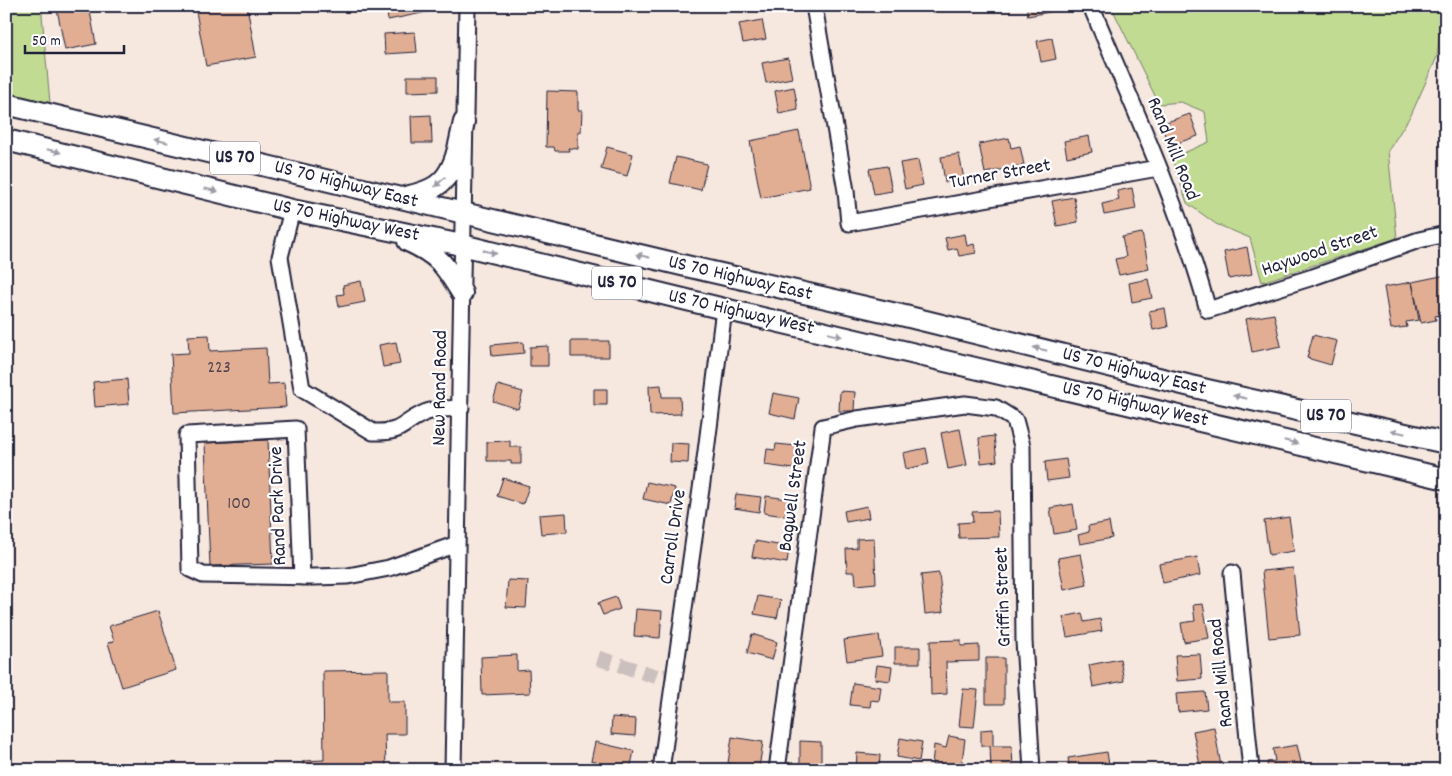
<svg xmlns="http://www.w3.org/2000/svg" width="1452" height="776" font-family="Dekko,sans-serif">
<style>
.green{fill:#c1db92;stroke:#727e66}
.building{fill:#e1ae94;stroke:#22223b}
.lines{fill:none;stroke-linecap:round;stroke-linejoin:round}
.minor-tunnel{stroke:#ccc0be;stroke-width:15;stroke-dasharray:15 8;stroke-linecap:butt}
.minor-casing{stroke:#22223b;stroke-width:19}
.major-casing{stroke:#22223b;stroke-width:24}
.minor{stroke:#fff;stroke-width:15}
.major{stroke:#fff;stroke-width:20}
.oneway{fill:#9c9ca7}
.labels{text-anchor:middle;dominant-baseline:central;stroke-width:4.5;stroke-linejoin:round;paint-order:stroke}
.number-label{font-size:18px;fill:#524551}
.shield{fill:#fff;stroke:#646476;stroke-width:1}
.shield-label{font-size:19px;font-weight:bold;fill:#22223b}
.street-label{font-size:20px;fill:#22223b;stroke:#fff}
</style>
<rect width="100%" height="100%" fill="#f6e7df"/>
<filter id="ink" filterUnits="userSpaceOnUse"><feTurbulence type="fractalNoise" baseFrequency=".02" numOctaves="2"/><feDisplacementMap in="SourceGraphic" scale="10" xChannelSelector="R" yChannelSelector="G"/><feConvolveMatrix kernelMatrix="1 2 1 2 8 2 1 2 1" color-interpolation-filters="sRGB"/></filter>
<g filter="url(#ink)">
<path class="green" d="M 6,6 L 43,6 L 42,15 L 50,103 L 6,92 Z
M 1111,6 L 1443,6 L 1437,57 L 1411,115 L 1388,151 L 1397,238 L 1262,282 L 1250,238 L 1216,224 L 1187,203 L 1172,158 L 1209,142 L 1205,112 L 1181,102 L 1159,104 Z"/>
<path class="building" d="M 69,6 L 89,6 L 96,44 L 65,50 L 57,9 Z
M 195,6 L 247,6 L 256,57 L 206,66 Z
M 386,6 L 431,6 L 432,11 L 388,20 Z
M 1026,6 L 1053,6 L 1054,11 L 1028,16 Z
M 762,20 L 766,39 L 743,43 L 739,24 Z
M 415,32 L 417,52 L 385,54 L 384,34 Z
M 1052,38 L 1056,59 L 1041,62 L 1037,41 Z
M 788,58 L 792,78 L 766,83 L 762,63 Z
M 407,76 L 438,76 L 438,91 L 407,92 Z
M 794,87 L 798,110 L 779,114 L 775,91 Z
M 547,91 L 578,92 L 578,110 L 582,110 L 581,132 L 578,132 L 578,149 L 568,148 L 569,151 L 555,151 L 554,147 L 546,147 Z
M 1190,114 L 1198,136 L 1169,146 L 1161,124 Z
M 431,115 L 432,143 L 412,143 L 411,116 Z
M 799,131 L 810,188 L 761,198 L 750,141 Z
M 1089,136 L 1092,152 L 1067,157 L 1064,141 Z
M 1009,138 L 1011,148 L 1020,146 L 1024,165 L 985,173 L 979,144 Z
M 607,147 L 633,154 L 627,176 L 601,169 Z
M 959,154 L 964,179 L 945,182 L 941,157 Z
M 676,157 L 707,164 L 701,190 L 670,183 Z
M 918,160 L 923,185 L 905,189 L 900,163 Z
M 887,166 L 892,191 L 874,194 L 869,169 Z
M 1132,188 L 1136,209 L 1104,215 L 1102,204 L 1119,200 L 1117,191 Z
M 1074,197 L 1078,222 L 1057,226 L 1052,201 Z
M 1142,233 L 1149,269 L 1119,275 L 1115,259 L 1126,257 L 1122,237 Z
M 965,234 L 967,246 L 974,244 L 976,253 L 959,256 L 957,248 L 948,250 L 945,238 Z
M 1247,247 L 1252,274 L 1229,279 L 1224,252 Z
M 1446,275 L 1446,314 L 1435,316 L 1436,320 L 1421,323 L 1412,282 Z
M 1148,279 L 1152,298 L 1132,302 L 1129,283 Z
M 361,281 L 365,302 L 339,307 L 337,295 L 344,294 L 343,285 Z
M 1412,282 L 1419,320 L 1406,322 L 1407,327 L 1391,329 L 1384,287 Z
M 1165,308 L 1168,327 L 1153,330 L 1149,311 Z
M 1274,314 L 1281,346 L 1252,352 L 1246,319 Z
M 209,335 L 210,351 L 266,348 L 268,384 L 284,383 L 286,407 L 174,413 L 171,354 L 189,353 L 188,336 Z
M 1313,335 L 1337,341 L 1331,365 L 1307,358 Z
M 571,341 L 609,341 L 609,357 L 571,357 Z
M 396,342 L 400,364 L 383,367 L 379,345 Z
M 523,342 L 524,353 L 492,356 L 491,345 Z
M 548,346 L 548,366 L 530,366 L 530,347 Z
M 127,379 L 129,404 L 95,407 L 93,382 Z
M 498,385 L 523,392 L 518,409 L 493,401 Z
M 661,385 L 662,397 L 680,397 L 681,414 L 650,415 L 649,386 Z
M 594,389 L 607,389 L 607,405 L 594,405 Z
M 840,391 L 855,392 L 854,411 L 839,411 Z
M 773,393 L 799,398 L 795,419 L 769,413 Z
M 960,429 L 967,465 L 948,469 L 941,433 Z
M 994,436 L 997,461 L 981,463 L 979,438 Z
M 268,440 L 273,564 L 210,566 L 205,443 Z
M 510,441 L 510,447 L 521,447 L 521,464 L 511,464 L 511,461 L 487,461 L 487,442 Z
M 671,443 L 689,444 L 688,463 L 670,462 Z
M 776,444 L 797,446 L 794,469 L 765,465 L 767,449 L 775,450 Z
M 926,448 L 929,464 L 906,469 L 903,453 Z
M 1066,459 L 1069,478 L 1047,481 L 1045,462 Z
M 503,478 L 529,486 L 523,504 L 497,496 Z
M 647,482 L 675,488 L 671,505 L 643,499 Z
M 736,494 L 761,497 L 759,512 L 734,508 Z
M 766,496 L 788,499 L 787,504 L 793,505 L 792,512 L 786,512 L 785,516 L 764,513 Z
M 1073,504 L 1077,530 L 1054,534 L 1050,508 Z
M 867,506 L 869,518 L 846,522 L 844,511 Z
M 998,511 L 999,537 L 959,538 L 958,523 L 973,522 L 972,512 Z
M 566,513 L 567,532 L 541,534 L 539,515 Z
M 1289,517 L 1294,551 L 1269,555 L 1264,521 Z
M 1109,522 L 1112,538 L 1080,544 L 1078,535 L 1089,532 L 1088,526 Z
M 874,538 L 876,583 L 856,585 L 855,572 L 847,572 L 846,549 L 857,548 L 857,539 Z
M 755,541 L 789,547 L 787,563 L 752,557 Z
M 1081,554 L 1087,585 L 1064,590 L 1058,558 Z
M 1197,557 L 1200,575 L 1163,583 L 1159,564 Z
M 1293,568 L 1300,635 L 1269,638 L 1262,571 Z
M 939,573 L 943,612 L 925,614 L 921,575 Z
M 508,580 L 528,581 L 526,608 L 506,607 Z
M 758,596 L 781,600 L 777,618 L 754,614 Z
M 616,597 L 620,609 L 603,615 L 598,603 Z
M 1203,604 L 1209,638 L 1184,642 L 1181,623 L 1195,621 L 1193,605 Z
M 636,609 L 662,611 L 660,638 L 634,636 Z
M 158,611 L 176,670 L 122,687 L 108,643 L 114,641 L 109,626 Z
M 1082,613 L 1084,622 L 1100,619 L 1102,631 L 1067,637 L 1063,617 Z
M 752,634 L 777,642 L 772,660 L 747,653 Z
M 879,635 L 882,656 L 847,661 L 844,640 Z
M 961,640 L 961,646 L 979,645 L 979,661 L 946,662 L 947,694 L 931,695 L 930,641 Z
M 895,647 L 920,647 L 920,663 L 895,663 Z
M 1200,654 L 1202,679 L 1177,681 L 1175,655 Z
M 517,655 L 517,671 L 529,670 L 530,693 L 482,695 L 481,657 Z
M 986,658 L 1004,658 L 1004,704 L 986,704 Z
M 1120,659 L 1124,681 L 1093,687 L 1089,665 Z
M 877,665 L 892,667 L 890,681 L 875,679 Z
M 388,670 L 388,702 L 405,702 L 405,734 L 385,734 L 386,770 L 303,770 L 303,761 L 324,760 L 323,671 Z
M 853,683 L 881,687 L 879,701 L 871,700 L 870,707 L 850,705 Z
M 963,689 L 978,690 L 974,727 L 959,726 Z
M 1205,692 L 1207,709 L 1178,712 L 1176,694 Z
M 612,717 L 636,719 L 635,736 L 611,734 Z
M 1214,727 L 1221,766 L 1201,770 L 1193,731 Z
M 993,729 L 993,746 L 1012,746 L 1013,770 L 991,770 L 990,746 L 981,746 L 981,730 Z
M 949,736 L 965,739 L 961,769 L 932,765 L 934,745 L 946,748 Z
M 732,737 L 763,742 L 759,768 L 728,763 Z
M 900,738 L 922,742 L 919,761 L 897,757 Z
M 800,741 L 821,742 L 821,767 L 800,766 Z
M 595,742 L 634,751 L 630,770 L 591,761 Z
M 1297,745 L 1302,767 L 1288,770 L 1268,770 L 1267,762 L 1275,761 L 1273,749 Z
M 1107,752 L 1109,765 L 1088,768 L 1088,770 L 1070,770 L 1068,758 Z
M 857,753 L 880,755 L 879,770 L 856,770 Z"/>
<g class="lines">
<path class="minor-tunnel" d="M 598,658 L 658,677 L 675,675"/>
<g class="minor-casing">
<path id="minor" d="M 814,6 L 846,191 L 849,223 L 1158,168
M 1091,6 C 1133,106 1179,205 1208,310 L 1313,277 L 1419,240 L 1446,234
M 292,210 L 280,257 L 302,389 L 373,432 C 403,433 399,425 422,414 C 434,408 449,409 461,408
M 1232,573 L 1251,770
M 302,577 L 296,429 L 187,435 L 190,569 L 203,575 L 314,577 L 348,576 L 389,568 L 457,544
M 453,770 L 467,6
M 661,770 L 703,475 L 724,309
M 777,770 L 823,427 L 857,419 L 965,404 L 996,408 L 1015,420 L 1022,446 L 1024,641 L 1032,770"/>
</g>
<g class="major-casing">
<path id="major" d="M 6,104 L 686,266 L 905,316 L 1207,390 L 1446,443
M 6,140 L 292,210 L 462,245 L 724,309 L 1446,479
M 402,198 C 413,195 426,193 436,186 C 456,174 459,143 464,122
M 408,241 C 439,255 445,265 462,293"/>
</g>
<use href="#minor" class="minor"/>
<use href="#major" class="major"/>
</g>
<defs><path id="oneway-solid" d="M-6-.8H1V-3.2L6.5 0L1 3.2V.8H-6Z" transform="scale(1.25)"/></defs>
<g class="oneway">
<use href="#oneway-solid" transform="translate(161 141) rotate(-167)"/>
<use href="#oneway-solid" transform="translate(54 151) rotate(14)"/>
<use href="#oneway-solid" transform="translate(440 182) rotate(138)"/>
<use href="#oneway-solid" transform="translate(211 190) rotate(14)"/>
<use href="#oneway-solid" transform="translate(490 252) rotate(14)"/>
<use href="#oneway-solid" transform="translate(643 256) rotate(-167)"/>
<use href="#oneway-solid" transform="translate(835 335) rotate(13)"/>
<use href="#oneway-solid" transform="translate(1040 349) rotate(-166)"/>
<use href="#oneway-solid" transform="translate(1240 397) rotate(-167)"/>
<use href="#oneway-solid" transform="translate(1398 432) rotate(-167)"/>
<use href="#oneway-solid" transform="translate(1291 442) rotate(14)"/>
</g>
</g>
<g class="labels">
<g class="number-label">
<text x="219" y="368">223</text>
<text x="239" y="504">100</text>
</g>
<g class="shield">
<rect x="210" y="141.5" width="50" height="33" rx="4"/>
<rect x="592" y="266.5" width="50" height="33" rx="4"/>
<rect x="1301" y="399.5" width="50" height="33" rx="4"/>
</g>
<g class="shield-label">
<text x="235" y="158">US 70</text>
<text x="617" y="283">US 70</text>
<text x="1326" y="416">US 70</text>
</g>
<g class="street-label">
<text transform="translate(1172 149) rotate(68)">Rand Mill Road</text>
<text transform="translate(1000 175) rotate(-10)">Turner Street</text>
<text transform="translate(346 185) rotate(14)">US 70 Highway East</text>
<text transform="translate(346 221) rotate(12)">US 70 Highway West</text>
<text transform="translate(1320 252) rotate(-19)">Haywood Street</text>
<text transform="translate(740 279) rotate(13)">US 70 Highway East</text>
<text transform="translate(741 313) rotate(13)">US 70 Highway West</text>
<text transform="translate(1134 372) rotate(14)">US 70 Highway East</text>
<text transform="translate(441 388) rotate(-89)">New Rand Road</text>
<text transform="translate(1135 405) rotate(13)">US 70 Highway West</text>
<text transform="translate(794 496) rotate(-82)">Bagwell Street</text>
<text transform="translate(279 506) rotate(-92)">Rand Park Drive</text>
<text transform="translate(674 537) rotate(-82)">Carroll Drive</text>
<text transform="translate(1004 597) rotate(-92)">Griffin Street</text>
<text transform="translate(1222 673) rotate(-96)">Rand Mill Road</text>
</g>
</g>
<rect width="1452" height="776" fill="none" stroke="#fff" stroke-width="25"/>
<rect x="12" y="12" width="1427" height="751" fill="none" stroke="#22223b" stroke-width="2" filter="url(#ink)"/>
<path d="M25 45v8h99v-8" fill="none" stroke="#22223b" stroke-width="2.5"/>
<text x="32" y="45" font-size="15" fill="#22223b" stroke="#ffffff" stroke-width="4" paint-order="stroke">50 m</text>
</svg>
